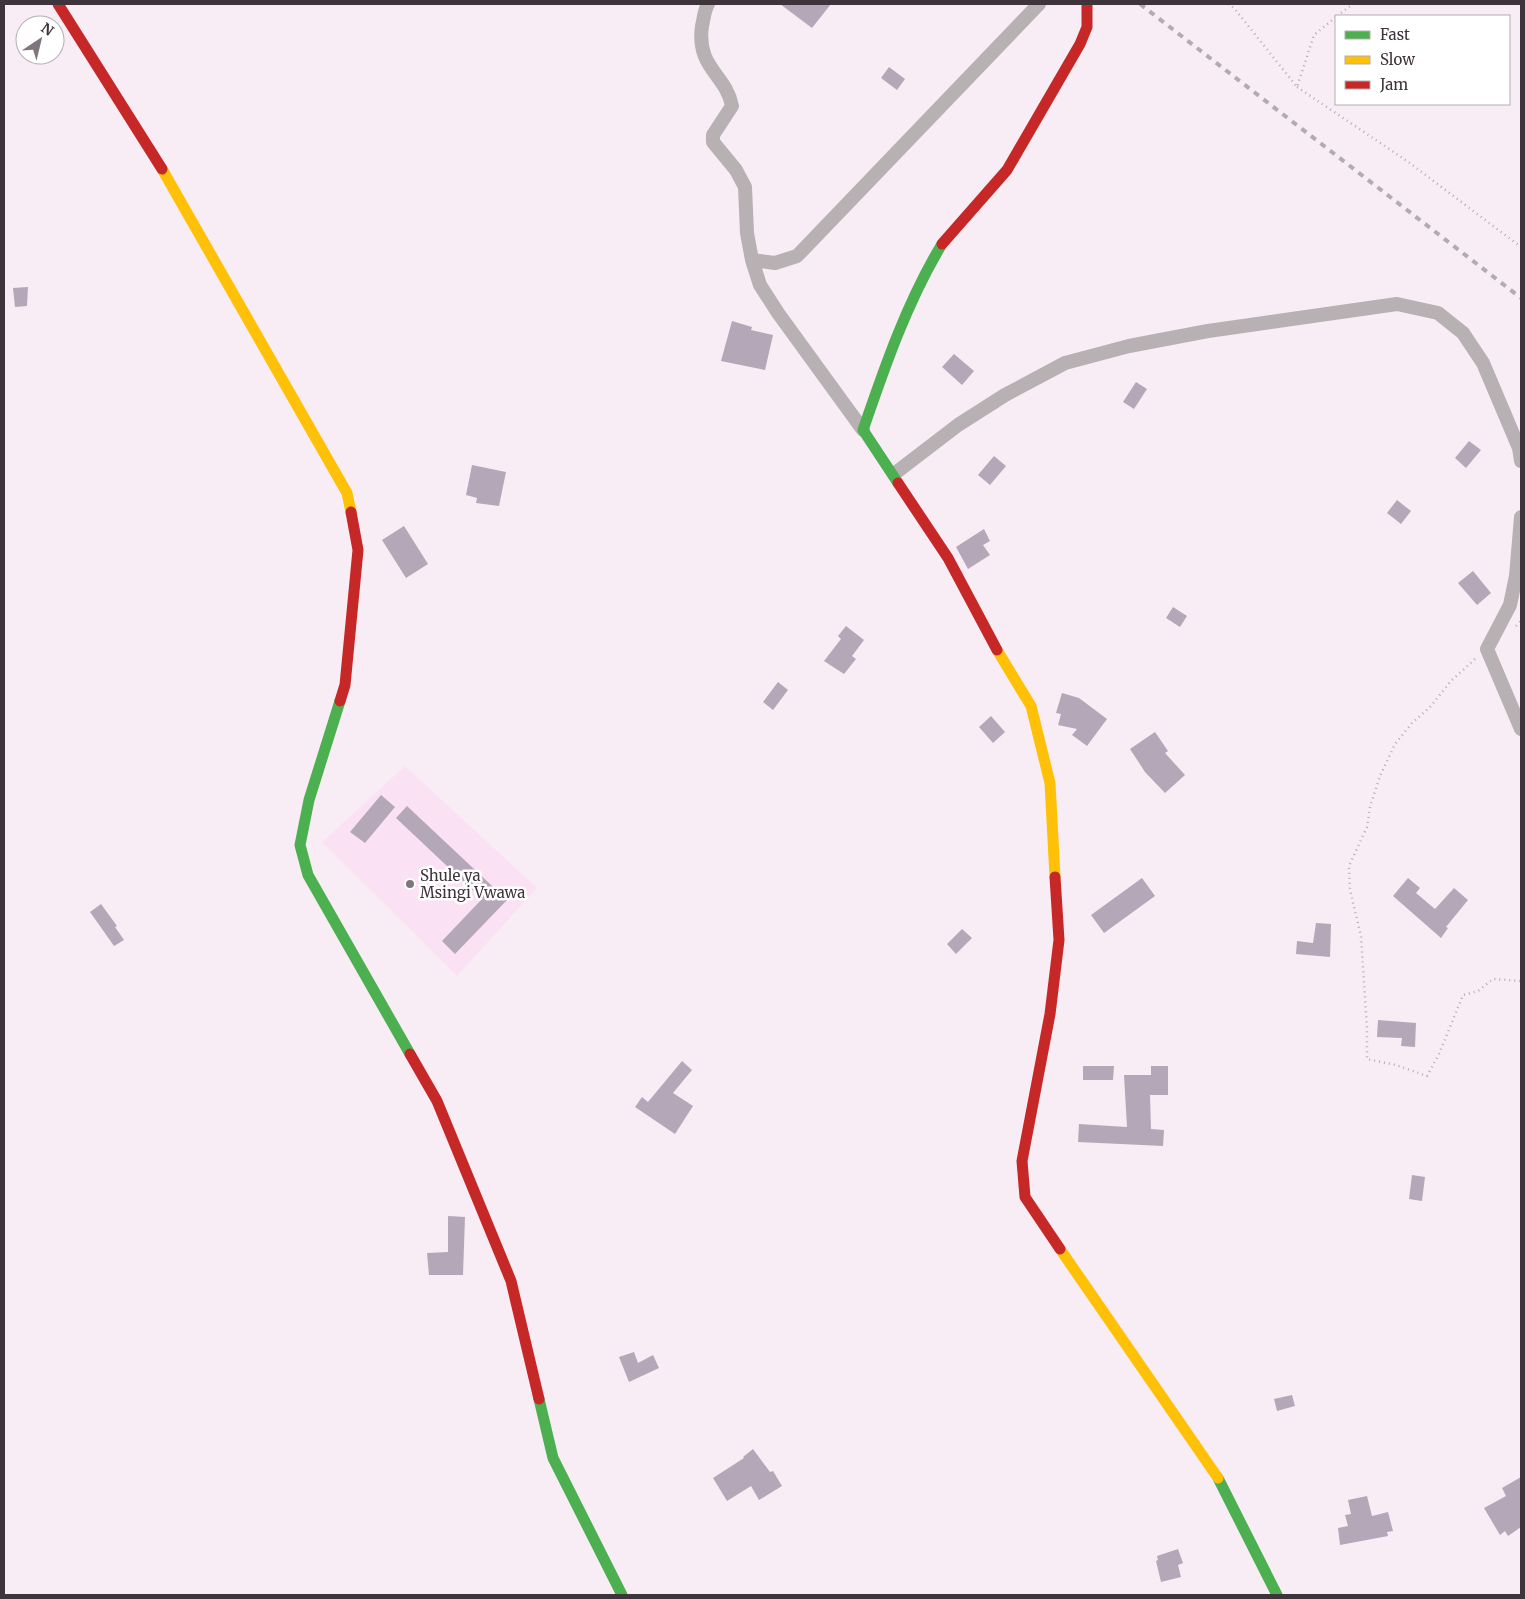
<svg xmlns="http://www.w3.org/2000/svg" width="1525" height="1599" font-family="Merriweather,serif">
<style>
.built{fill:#fbe1f4}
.building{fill:#b4a7b8}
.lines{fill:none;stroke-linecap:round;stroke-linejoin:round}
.path{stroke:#b4aeb1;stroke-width:2.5;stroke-dasharray:1 4;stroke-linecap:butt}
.street{stroke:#b7b1b4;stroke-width:14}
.fast{stroke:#4caf50;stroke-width:11}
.slow{stroke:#ffc107;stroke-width:11}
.jam{stroke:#c62828;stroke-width:11}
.rail{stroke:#b3acaf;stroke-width:4;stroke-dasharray:6 6;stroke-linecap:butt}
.poi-dot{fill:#80757d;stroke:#fff;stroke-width:2}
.labels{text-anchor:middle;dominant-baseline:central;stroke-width:5;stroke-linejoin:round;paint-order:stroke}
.poi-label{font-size:15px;fill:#40343c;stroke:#fff;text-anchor:start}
</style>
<rect width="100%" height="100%" fill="#f8edf5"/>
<path class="built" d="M 405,766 L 537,888 L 457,976 L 322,842 Z"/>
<path class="building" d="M 780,4 L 831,4 L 812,28 Z
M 889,67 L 905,79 L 897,90 L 881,78 Z
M 28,287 L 27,306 L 15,307 L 13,288 Z
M 732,321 L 752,327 L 751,330 L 773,335 L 765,370 L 721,361 Z
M 954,354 L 974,371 L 962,385 L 942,367 Z
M 1136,382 L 1147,389 L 1134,409 L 1123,402 Z
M 1469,441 L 1481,450 L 1466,468 L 1455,458 Z
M 994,456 L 1006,466 L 990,485 L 978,475 Z
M 472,465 L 506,472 L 499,506 L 476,503 L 477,498 L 466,495 Z
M 1397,500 L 1411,511 L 1401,524 L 1387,513 Z
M 404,526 L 428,564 L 406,578 L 382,540 Z
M 984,529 L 990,541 L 983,545 L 990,555 L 968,569 L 956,547 Z
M 1473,571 L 1491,593 L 1477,605 L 1458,583 Z
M 1173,607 L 1187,616 L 1180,627 L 1166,618 Z
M 846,626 L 864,640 L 852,656 L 856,659 L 844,674 L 824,661 L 841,639 L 838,636 Z
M 778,682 L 788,690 L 773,710 L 763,702 Z
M 1062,693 L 1079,698 L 1107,719 L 1087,746 L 1072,735 L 1077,729 L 1058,725 L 1061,714 L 1056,713 Z
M 991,716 L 1005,732 L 993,743 L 979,727 Z
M 1155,732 L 1168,751 L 1165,753 L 1185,775 L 1165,793 L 1145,772 L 1130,749 Z
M 381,795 L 395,807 L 365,843 L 350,832 Z
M 407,806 L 507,900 L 455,954 L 442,941 L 482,899 L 396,818 Z
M 1142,878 L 1155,896 L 1104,933 L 1091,915 Z
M 1408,878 L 1420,888 L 1416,893 L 1435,909 L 1454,888 L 1468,900 L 1446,927 L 1448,928 L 1441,938 L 1393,896 Z
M 101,904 L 117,926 L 115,927 L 124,940 L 114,946 L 90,912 Z
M 1316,923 L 1331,924 L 1330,957 L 1296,954 L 1297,941 L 1313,943 Z
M 962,929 L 972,938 L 956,954 L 947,944 Z
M 1378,1020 L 1416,1023 L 1415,1047 L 1401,1046 L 1402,1038 L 1377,1037 Z
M 682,1061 L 692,1070 L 673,1093 L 693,1106 L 675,1134 L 635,1107 L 642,1097 L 648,1102 Z
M 1083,1066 L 1114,1066 L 1113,1080 L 1083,1080 Z
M 1151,1066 L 1168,1066 L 1168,1095 L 1150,1095 L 1151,1129 L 1164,1130 L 1163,1146 L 1078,1142 L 1079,1124 L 1127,1127 L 1124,1075 L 1151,1075 Z
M 1412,1175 L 1425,1177 L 1422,1201 L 1409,1199 Z
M 448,1216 L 465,1217 L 463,1275 L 429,1275 L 427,1253 L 448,1252 Z
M 634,1352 L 638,1363 L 653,1355 L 659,1368 L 629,1382 L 619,1357 Z
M 1292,1395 L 1295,1406 L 1277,1411 L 1274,1399 Z
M 753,1449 L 770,1472 L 773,1471 L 782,1486 L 759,1500 L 751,1486 L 727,1501 L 713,1478 L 744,1458 L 743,1457 Z
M 1521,1477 L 1521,1527 L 1508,1536 L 1505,1531 L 1500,1535 L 1484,1508 L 1506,1496 L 1502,1488 Z
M 1367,1496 L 1372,1516 L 1388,1512 L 1393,1531 L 1387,1532 L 1388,1536 L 1340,1545 L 1338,1528 L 1348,1526 L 1345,1515 L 1351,1514 L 1348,1500 Z
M 1178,1549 L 1183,1563 L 1178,1565 L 1181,1577 L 1161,1582 L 1156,1561 L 1158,1560 L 1157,1556 Z"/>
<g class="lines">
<path class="path" d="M 1228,4 L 1234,8 L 1297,87 L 1314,35 L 1336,17
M 1337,16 L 1353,4
M 1297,87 L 1407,161 L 1521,247
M 1516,626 L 1521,621
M 1475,659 L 1451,681 L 1430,707 L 1412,723 L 1395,744 L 1380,776 L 1370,807 L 1367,827 L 1349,866 L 1350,890 L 1361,936 L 1367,1029 L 1367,1059 L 1396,1065 L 1427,1076 L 1439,1054 L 1463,995 L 1478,991 L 1493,979 L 1521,981"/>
<path class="street" d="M 708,4 C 704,11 704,18 702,26 C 696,68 726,74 732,106 L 713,135 L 713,142 L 736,170 L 745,187 L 747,233 L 752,260 L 775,263 L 797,256 L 1039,4
M 752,260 L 760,285 L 778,313 L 863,430
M 894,474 L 958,425 L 1005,395 L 1065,363 L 1129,346 L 1208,331 L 1397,304 L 1438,313 L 1463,333 L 1483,363 L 1519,448 L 1521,461
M 1521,517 L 1516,576 L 1510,605 L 1487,649 L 1521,729"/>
<path class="fast" d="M 898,483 L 863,430 C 885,366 907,302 942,244
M 340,701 L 309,800 L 300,845 L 308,875 L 410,1054
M 539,1399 L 553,1458 L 622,1595
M 1218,1478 L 1277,1595"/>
<path class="slow" d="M 162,169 L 347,493 L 351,512
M 997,650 L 1031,706 L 1050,783 L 1055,877
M 1060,1249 L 1218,1478"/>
<path class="jam" d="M 58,4 L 162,169
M 942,244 L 1007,170 L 1080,44 L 1087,27 L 1087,4
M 898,483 L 948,558 L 997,650
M 340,701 L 345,685 L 358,550 L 351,512
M 1055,877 L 1059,940 L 1050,1014 L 1022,1161 L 1025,1197 L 1060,1249
M 410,1054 L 437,1101 L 511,1281 L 539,1399"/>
<path class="rail" d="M 1140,4 L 1521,298"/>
</g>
<circle class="poi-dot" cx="410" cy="884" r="5"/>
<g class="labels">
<g class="poi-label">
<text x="420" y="875">Shule ya<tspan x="420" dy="17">Msingi Vwawa</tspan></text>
</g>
</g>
<rect width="1525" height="1599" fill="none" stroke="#40343c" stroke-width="10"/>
<rect x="1335" y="15" width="175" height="90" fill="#ffffff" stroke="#b3aeb1"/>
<rect x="1345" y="31" width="25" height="8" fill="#4caf50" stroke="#b3aeb1"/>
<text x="1380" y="40" font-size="15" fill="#40343c">Fast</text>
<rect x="1345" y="56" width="25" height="8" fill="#ffc107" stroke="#b3aeb1"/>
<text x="1380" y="65" font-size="15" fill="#40343c">Slow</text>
<rect x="1345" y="81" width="25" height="8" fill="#c62828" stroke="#b3aeb1"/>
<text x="1380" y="90" font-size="15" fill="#40343c">Jam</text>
<g transform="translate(40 40) rotate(35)"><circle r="24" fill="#ffffff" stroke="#b3aeb1"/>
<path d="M0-4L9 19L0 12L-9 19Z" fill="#80757d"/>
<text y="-8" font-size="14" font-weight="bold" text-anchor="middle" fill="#40343c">N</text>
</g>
</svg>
